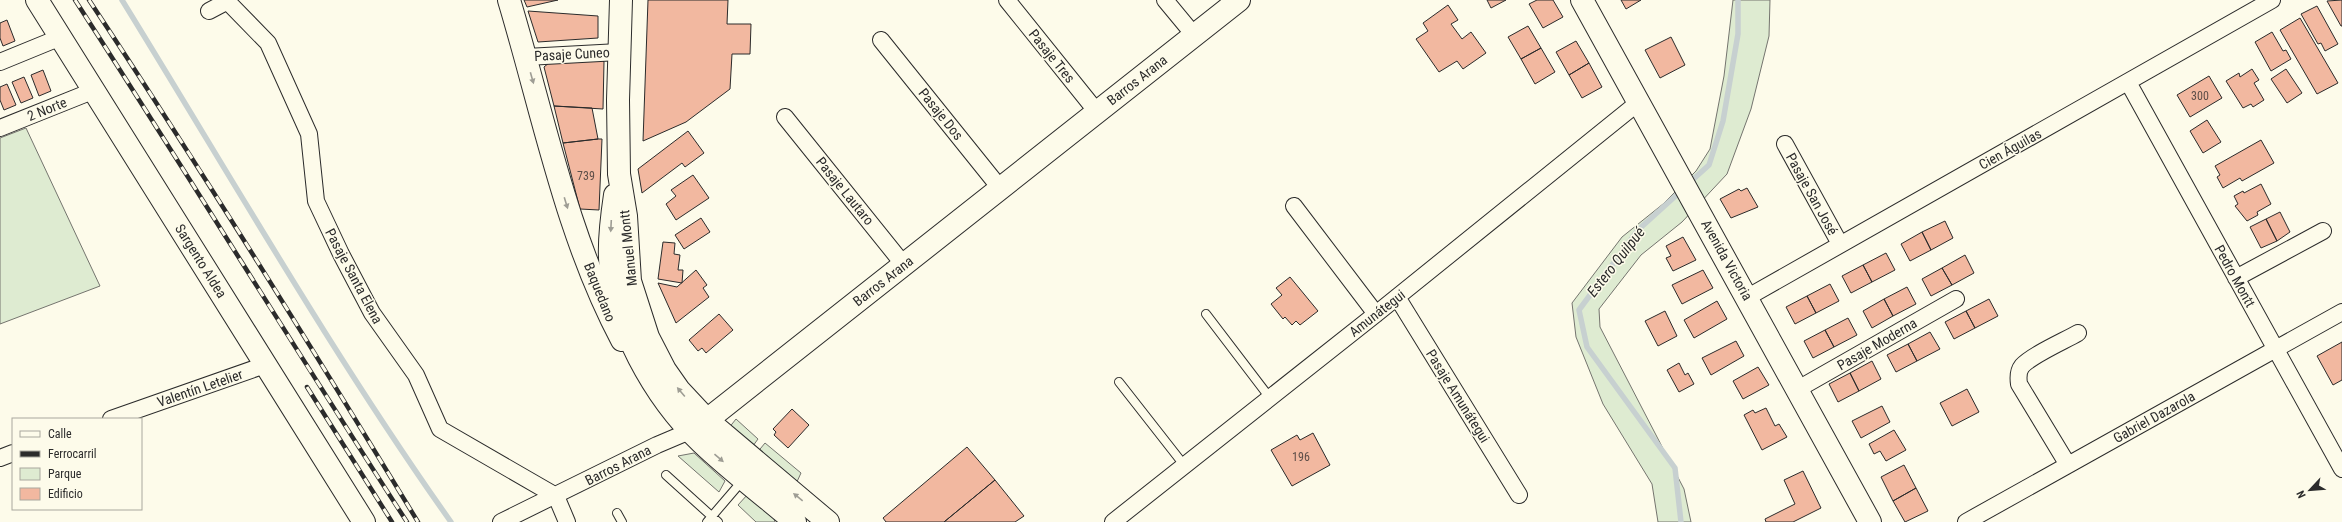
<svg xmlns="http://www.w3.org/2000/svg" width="2342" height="522" font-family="'Roboto Condensed',sans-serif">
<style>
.green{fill:#deebd1;stroke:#74746e}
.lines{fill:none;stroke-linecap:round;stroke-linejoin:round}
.stream{stroke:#c7d0d0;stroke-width:5.5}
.building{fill:#f2b8a0;stroke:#2b2b2b}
.lane-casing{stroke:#2b2b2b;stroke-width:10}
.street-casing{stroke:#2b2b2b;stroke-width:18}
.secondary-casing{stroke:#2b2b2b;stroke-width:24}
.primary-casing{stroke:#2b2b2b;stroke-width:24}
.lane{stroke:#fdfbea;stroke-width:8}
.street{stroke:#fdfbea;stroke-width:16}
.secondary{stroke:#fdfbea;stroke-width:22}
.primary{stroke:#fdfbea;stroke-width:22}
.rail-casing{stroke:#2b2b2b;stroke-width:4.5}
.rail{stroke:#fdfbea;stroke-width:3;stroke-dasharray:9;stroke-linecap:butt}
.oneway{fill:#9e9d94}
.labels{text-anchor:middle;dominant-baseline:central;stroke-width:3;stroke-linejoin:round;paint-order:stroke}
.number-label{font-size:12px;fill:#5d4e48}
.street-label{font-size:14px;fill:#2b2b2b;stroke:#fdfbea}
.water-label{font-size:15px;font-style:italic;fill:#2b2b2b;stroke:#fdfbea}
</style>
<rect width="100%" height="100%" fill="#fdfbea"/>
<path class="green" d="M 1733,0 L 1770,0 L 1769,36 L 1751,109 L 1727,174 L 1682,222 L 1641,255 L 1599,309 L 1600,327 L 1684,489 L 1691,522 L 1658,522 L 1652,484 L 1603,404 L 1576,337 L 1572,303 L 1622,237 L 1663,204 L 1696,171 L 1710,149 L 1724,76 Z
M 26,128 L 100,286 L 0,324 L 0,138 Z
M 736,419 L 758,439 L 750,450 L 728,429 Z
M 765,443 L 801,473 L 795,486 L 756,454 Z
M 694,453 L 725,481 L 719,492 L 678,456 Z
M 748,494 L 773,516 L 775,522 L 756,522 L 738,505 Z"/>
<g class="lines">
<path class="stream" d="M 122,0 C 230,175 332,354 451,522
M 1689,183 L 1709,165 L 1723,121 L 1738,34 L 1738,0
M 1681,522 L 1675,468 L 1587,347 L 1579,310 L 1638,230 L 1681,191"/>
</g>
<path class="building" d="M 524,0 L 558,0 L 527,7 Z
M 648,0 L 728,0 L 727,24 L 751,24 L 750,54 L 732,54 L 730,89 L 686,122 L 643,141 Z
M 1487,0 L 1506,0 L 1491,8 Z
M 1537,0 L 1553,0 L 1563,17 L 1543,28 L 1529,4 Z
M 1621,0 L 1641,0 L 1626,9 Z
M 2342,0 L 2342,26 L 2341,26 L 2327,1 Z
M 1448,5 L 1458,20 L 1451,24 L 1462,39 L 1471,32 L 1486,53 L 1463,69 L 1457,61 L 1439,72 L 1416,39 L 1428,31 L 1423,23 Z
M 2317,6 L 2338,44 L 2325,51 L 2321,43 L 2318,44 L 2301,14 Z
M 528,11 L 598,16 L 598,38 L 538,42 Z
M 2300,18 L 2338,83 L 2317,94 L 2280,30 Z
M 7,20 L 15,41 L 3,46 L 0,38 L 0,23 Z
M 1528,26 L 1541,48 L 1521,59 L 1508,37 Z
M 2272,32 L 2283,51 L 2286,50 L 2291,59 L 2271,71 L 2255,42 Z
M 1671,37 L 1685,65 L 1660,78 L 1645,50 Z
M 1576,41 L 1589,63 L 1569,75 L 1556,52 Z
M 1541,48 L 1555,72 L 1535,84 L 1521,59 Z
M 601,57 L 604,62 L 603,109 L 554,106 L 544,67 L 550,62 Z
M 1589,63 L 1602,87 L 1582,98 L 1569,75 Z
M 2252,69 L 2259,80 L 2254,83 L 2264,100 L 2253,107 L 2251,104 L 2243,108 L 2226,81 L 2239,73 L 2240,77 Z
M 2286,69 L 2302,93 L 2287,103 L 2271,79 Z
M 43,70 L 51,91 L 39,96 L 31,75 Z
M 2209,76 L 2222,98 L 2190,117 L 2177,95 Z
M 24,77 L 33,98 L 21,103 L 12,82 Z
M 7,84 L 16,105 L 4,110 L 0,100 L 0,87 Z
M 554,106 L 592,108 L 598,139 L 563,143 Z
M 2207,120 L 2221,142 L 2203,153 L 2190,131 Z
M 688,131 L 704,153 L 685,167 L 682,163 L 642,193 L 638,169 Z
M 598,139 L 602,139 L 599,210 L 580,209 L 563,143 Z
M 2261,140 L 2274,163 L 2242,181 L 2240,178 L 2223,188 L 2217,177 L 2220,175 L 2215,166 Z
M 693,175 L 709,198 L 676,220 L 666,204 L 676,196 L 671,190 Z
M 2261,184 L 2271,204 L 2257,212 L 2258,215 L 2247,221 L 2235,206 L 2238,204 L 2234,196 L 2243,191 L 2244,193 Z
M 1747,188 L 1758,207 L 1731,218 L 1720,199 L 1739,189 L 1741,191 Z
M 2280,212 L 2290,232 L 2277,241 L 2266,219 Z
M 701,218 L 710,232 L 684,249 L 675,235 Z
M 2266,219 L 2277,241 L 2261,248 L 2250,227 Z
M 1945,221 L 1953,238 L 1931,250 L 1922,232 Z
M 1922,232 L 1931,250 L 1910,261 L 1901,244 Z
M 1683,237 L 1696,260 L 1673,271 L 1666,258 L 1671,256 L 1666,246 Z
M 663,242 L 675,243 L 674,254 L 680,255 L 678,270 L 683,270 L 682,283 L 658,279 Z
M 1886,253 L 1895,270 L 1872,282 L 1863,265 Z
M 1965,255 L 1974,273 L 1952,285 L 1942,268 Z
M 1863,265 L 1872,282 L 1851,293 L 1842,276 Z
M 1942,268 L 1952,285 L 1931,296 L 1922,279 Z
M 696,270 L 707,285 L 703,288 L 709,297 L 676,323 L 658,283 L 677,287 Z
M 1703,270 L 1713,288 L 1682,304 L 1672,285 Z
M 1290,277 L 1318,311 L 1300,325 L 1296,321 L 1292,325 L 1285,317 L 1283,319 L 1271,304 L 1282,295 L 1276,288 Z
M 1830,284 L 1839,301 L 1816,313 L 1807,296 Z
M 1907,287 L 1916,304 L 1893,316 L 1884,299 Z
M 1807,296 L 1816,313 L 1795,324 L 1786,307 Z
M 1884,299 L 1893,316 L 1872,328 L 1863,311 Z
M 1989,299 L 1998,316 L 1975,328 L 1966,311 Z
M 1717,301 L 1727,319 L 1694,338 L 1684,320 Z
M 1665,311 L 1677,336 L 1658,346 L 1645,321 Z
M 1966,311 L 1975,328 L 1954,339 L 1945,322 Z
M 719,314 L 733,330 L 706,353 L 702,348 L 698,351 L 689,340 Z
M 1848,318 L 1857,335 L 1834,347 L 1825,330 Z
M 1825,330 L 1834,347 L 1813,358 L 1804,341 Z
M 1930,332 L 1940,349 L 1917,361 L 1908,344 Z
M 1736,341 L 1744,356 L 1711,375 L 1702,358 Z
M 2342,342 L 2342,380 L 2333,385 L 2317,356 Z
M 1908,344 L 1917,361 L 1896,372 L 1887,355 Z
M 1872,361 L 1881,379 L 1859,391 L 1850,373 Z
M 1679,363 L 1685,375 L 1688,373 L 1694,384 L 1679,392 L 1667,370 Z
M 1758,367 L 1769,385 L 1743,399 L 1733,381 Z
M 1850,373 L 1859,391 L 1838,402 L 1829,384 Z
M 1967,389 L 1979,412 L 1952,426 L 1940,403 Z
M 1882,406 L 1890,422 L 1861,438 L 1852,421 Z
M 1766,408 L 1775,426 L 1779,424 L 1787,437 L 1762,450 L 1744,415 L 1753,410 L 1755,413 Z
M 792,409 L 809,425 L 788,448 L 774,435 L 776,432 L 773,429 Z
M 1894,430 L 1906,450 L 1886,461 L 1880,451 L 1874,454 L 1869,444 Z
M 1313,433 L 1330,465 L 1292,486 L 1271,450 L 1297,435 L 1300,440 Z
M 967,447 L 995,480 L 944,522 L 886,522 L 883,518 Z
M 1904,465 L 1916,488 L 1893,501 L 1881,477 Z
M 1803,471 L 1821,508 L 1793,522 L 1766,522 L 1765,519 L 1795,504 L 1784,480 Z
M 995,480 L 1024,516 L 1015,522 L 944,522 Z
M 1916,488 L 1928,511 L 1905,522 L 1893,501 Z"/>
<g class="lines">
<g class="lane-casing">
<path id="lane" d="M 1206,314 L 1270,398
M 1119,382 L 1184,465
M 666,475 L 718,522
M 617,513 L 622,522
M 707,522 L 743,480"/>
</g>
<g class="street-casing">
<path id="street" d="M 226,0 L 268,43 L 309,134 L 316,201 L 341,254 L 372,313 L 416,375 L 440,429 L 556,496 L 567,522
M 1007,0 L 1097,112
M 1165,0 L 1194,35
M 209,11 L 226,2
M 881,40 L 1000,188
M 526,57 L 619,52
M 0,62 L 61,37
M 2128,82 L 2342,469
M 785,117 L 904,265
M 0,128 L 95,90
M 1785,144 L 1840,244
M 1294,206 L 1376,314
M 2236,278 L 2323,231
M 1397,297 L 1519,495
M 1748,297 L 2272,0
M 1798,389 L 1956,299
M 111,419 L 265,365
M 0,458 L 13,453
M 2068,465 L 2019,384 C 2018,377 2018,371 2022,366 C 2032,355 2064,341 2078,333
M 501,522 L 657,445 L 690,431
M 1113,522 L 1376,314 L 1639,102
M 1966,522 L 2342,312"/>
</g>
<g class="secondary-casing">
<path id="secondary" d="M 37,0 L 364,522
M 509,0 C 543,113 566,235 622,340
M 1582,0 L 1870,522
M 691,430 L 707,420 L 1239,0"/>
</g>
<g class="primary-casing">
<path id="primary" d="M 621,0 L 618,100 L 619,174 L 626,216 L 630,281 L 648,337 L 665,370 L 679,390 L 707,420 L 828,522
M 615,195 C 612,215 609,237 610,258 C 612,323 655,398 701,442 C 730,470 764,495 795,522"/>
</g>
<use href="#lane" class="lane"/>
<use href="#street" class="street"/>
<use href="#secondary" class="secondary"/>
<use href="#primary" class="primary"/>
<g class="rail-casing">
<path id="rail" d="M 75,0 C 187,173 295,349 407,522
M 89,0 C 203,172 311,346 418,522
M 307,387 L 392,522"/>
</g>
<use href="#rail" class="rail"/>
</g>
<defs><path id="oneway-solid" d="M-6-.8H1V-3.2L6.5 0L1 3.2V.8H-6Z"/></defs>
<g class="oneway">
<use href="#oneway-solid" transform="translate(532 78) rotate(74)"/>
<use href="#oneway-solid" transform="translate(566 203) rotate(73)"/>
<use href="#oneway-solid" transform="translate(611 226) rotate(93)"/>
<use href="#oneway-solid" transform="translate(681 392) rotate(-130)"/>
<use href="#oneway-solid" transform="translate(719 458) rotate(41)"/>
<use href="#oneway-solid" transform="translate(798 497) rotate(-141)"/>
</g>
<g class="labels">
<g class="number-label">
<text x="2200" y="96">300</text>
<text x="586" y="176">739</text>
<text x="1301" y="457">196</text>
</g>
<g class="street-label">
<text transform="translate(572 54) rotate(-3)">Pasaje Cuneo</text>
<text transform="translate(1052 56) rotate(51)">Pasaje Tres</text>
<text transform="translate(1137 80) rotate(-38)">Barros Arana</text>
<text transform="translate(47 109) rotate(-22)">2 Norte</text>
<text transform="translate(941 114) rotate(51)">Pasaje Dos</text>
<text transform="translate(2010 149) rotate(-29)">Cien Águilas</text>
<text transform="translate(845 191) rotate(51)">Pasaje Lautaro</text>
<text transform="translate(1812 194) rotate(61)">Pasaje San José</text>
<text transform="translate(628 248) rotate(-96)">Manuel Montt</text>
<text transform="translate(1727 260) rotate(61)">Avenida Victoria</text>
<text transform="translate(201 261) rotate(58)">Sargento Aldea</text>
<text transform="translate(354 276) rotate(62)">Pasaje Santa Elena</text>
<text transform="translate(2235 276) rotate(61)">Pedro Montt</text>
<text transform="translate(883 281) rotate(-38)">Barros Arana</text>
<text transform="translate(600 292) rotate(68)">Baquedano</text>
<text transform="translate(1377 313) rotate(-38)">Amunátegui</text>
<text transform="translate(1877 344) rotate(-30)">Pasaje Moderna</text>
<text transform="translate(200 388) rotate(-19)">Valentín Letelier</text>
<text transform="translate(1458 396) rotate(58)">Pasaje Amunátegui</text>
<text transform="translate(2154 417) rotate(-29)">Gabriel Dazarola</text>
<text transform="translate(618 465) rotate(-27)">Barros Arana</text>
</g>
<g class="water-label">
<text transform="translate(1616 262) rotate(-52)">Estero Quilpué</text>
</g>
</g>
<rect x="12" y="418" width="130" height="92" fill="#fdfbea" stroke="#a9a89e"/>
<rect x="20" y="431" width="20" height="6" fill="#fdfbea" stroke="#a9a89e"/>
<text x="48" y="438" font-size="12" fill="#2b2b2b">Calle</text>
<rect x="20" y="451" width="20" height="6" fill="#2b2b2b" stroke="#a9a89e"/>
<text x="48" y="458" font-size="12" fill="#2b2b2b">Ferrocarril</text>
<rect x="20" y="468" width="20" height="12" fill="#deebd1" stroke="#a9a89e"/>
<text x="48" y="478" font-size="12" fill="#2b2b2b">Parque</text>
<rect x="20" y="488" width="20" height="12" fill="#f2b8a0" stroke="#a9a89e"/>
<text x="48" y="498" font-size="12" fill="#2b2b2b">Edificio</text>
<g transform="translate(2310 490) rotate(244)" stroke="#fdfbea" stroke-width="3" paint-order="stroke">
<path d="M0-3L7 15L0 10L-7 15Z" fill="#2b2b2b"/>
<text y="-6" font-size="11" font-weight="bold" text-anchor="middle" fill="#2b2b2b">N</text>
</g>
</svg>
